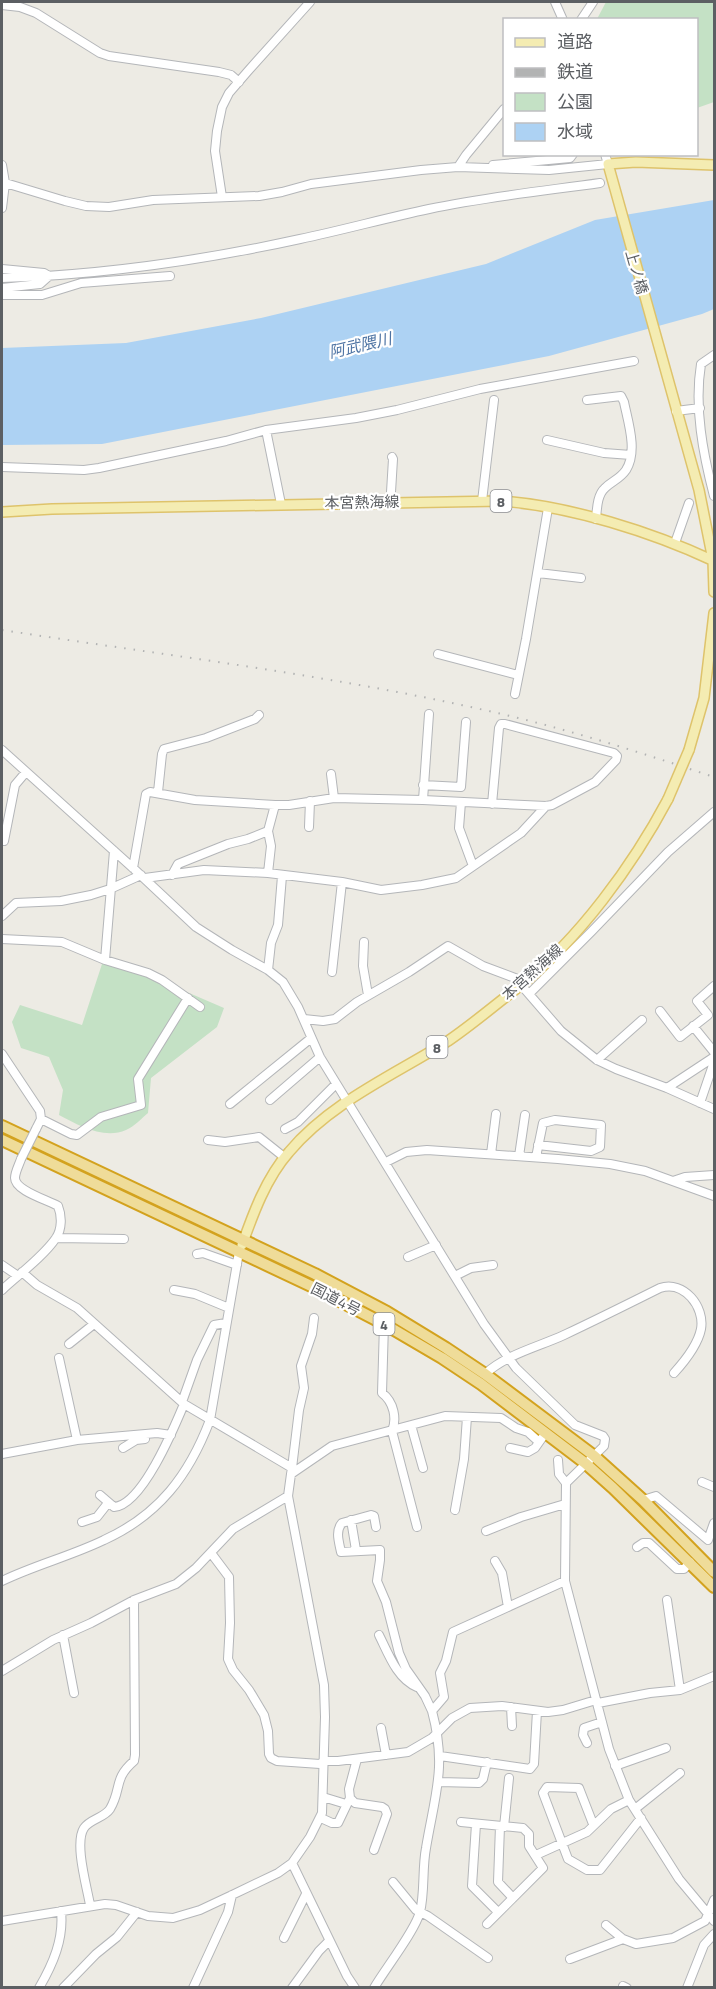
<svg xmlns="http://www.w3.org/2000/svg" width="716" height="1989" font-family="'Titillium Web','Noto Sans JP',sans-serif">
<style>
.green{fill:#c4e1c5}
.water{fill:#add2f3}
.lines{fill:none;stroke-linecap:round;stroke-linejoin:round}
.minor-casing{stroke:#b4b6b9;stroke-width:10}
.major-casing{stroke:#dec36b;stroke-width:12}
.highway-casing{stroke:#d3a21e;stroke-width:14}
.minor{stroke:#fff;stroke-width:8}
.major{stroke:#f4ecb2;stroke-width:9}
.highway{stroke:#efdc99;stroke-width:10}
.rail{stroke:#b2b3b3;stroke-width:2;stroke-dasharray:1.5 8;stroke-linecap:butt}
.minor-bridge-casing{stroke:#b4b6b9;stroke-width:10;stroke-linecap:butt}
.major-bridge-casing{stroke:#dec36b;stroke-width:12;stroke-linecap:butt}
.minor-bridge{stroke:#fff;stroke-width:8}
.major-bridge{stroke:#f4ecb2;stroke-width:9}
.labels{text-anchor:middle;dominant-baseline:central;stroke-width:4.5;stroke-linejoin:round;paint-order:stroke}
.shield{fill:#fff;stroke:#8d8f92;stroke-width:1.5}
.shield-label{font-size:14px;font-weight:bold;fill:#5c5f63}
.street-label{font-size:15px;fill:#5c5f63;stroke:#fff}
.water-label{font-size:16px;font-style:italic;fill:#4d73a3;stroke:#fff}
</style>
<rect width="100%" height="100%" fill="#edebe4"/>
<path class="green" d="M 606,2 L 714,2 L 714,102 L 697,108 L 696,20 L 597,19 Z
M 103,961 L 152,977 L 224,1008 L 217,1027 L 151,1078 L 148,1113 C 142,1118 134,1127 126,1130 C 104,1140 78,1125 59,1115 L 63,1090 L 49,1057 L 21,1048 L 12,1022 L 20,1005 L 82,1025 Z"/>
<path class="water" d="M 714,200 L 714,309 L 702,314 L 549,356 L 102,444 L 2,445 L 2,348 L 126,343 L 261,318 L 486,264 L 595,220 Z"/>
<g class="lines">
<g class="minor-casing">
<path id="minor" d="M 555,2 L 563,20
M 2,5 L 20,7 L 36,13 L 100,53 L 109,56 L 219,72 L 231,75 L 239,82
M 581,20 L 593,2
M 2,165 L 5,183 L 2,208
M 493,165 L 570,158 L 573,154
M 458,167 L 466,155 L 504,109
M 2,182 L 65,201 L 86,206 L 109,207 L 153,200 L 259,196 L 282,192 L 311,184 L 421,170 L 458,167 L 549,170 L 608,164 L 605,154
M 222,197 L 215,151 L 217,131 L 222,107 L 229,93 L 248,71 L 310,2
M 2,269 L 44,273 L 49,276 L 40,284 L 2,288
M 2,278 C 100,275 204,260 300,239 C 343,230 386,218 429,209 C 485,197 543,191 600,183
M 2,295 L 42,295 L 81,283 L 170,276
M 714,355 L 701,364 C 694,407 703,454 714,496
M 587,400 L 621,396 L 624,402 C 628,422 638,451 626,470 C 620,479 612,481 605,488 C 597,495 597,509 596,519
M 676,411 L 700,408
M 266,430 L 281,504
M 547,440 L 604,453 L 631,455
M 392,457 L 393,459 L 391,492 L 392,502
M 2,467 L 84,470 L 99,468 L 226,441 L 266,430 L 356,418 L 397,410 L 480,389 L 634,361
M 482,501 L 494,400
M 675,543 L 689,503
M 538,573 L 581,578
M 438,654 L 518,675
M 515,694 L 526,639 L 548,508
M 2,750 L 133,868 L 196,927 L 232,950 L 268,970 L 283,982 L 298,1007 L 320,1057 L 484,1324 L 516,1368 L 575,1425 L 603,1436 L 605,1439 L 604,1446 L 566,1483 L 565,1581 L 609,1749 L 629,1800 L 679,1879 L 714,1921
M 331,774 L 334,798
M 423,785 L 461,787 L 466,722
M 158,792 L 162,754 L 164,749 L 206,738 L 255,719 L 259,715
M 423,800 L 429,714
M 461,802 L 459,828 L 473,866
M 309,827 L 310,801
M 4,841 L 15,785 L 26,772
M 133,868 L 146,794 L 150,792 L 195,800 L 275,805 L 289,805 L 334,798 L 423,800 L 546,806 L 552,805 L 595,782 L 616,760 L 617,756 L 614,753 L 505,724 L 501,724 L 499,728 L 492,804
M 268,873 L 271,846 L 268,831 L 275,805
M 172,875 L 178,864 L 228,844 L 248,839 L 268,831
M 145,878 L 204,870 L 268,873 L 342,882 L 381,890 L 422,885 L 456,878 L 521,833 L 546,806
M 2,916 L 16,903 L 61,901 L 91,895 L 110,889 L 141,875
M 2,939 L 62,942 L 105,960 L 114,851
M 364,942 L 363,966 L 368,995
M 105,960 L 148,973 L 162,980 L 200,1007
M 268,970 L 271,943 L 278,925 L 282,876
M 332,972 L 342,882
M 530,993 L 592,931 L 668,852 L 714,812
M 660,1011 L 680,1037 L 708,1015 L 697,1001 L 714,986
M 304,1019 L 323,1021 L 335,1019 L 357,1002 L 409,972 L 448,946 L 483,966 L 515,978 L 561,1031 L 597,1060 L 616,1069 L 667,1088 L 714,1109
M 693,1026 L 714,1052
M 2,1054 L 40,1111 L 41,1119 L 36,1129
M 597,1060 L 642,1020
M 667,1088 L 714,1057
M 270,1100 L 320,1057
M 700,1103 L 714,1062
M 230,1104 L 310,1039
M 41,1119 L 71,1134 L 77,1135 L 101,1117 L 141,1105 L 138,1079 L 188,998
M 285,1129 L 298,1122 L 336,1084
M 208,1140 L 225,1142 L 259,1137 L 284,1157
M 491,1154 L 496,1114
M 519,1156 L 525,1115
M 536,1157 L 543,1123 L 555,1120 L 601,1125 L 600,1147 L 591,1151 L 538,1145
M 386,1162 L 406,1152 L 427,1150 L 558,1159 L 610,1164 L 645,1171 L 714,1196
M 673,1181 L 685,1177 L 714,1175
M 56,1238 L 124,1239
M 197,1254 L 203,1253 L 237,1265
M 408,1257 L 436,1245
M 2,1265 L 18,1276
M 22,1272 L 37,1285 L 77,1308 L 184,1404 L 292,1468 L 291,1474
M 455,1276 L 471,1268 L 493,1265
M 2,1290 C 18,1275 43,1257 56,1238 C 62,1229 62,1216 58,1206 C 48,1200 15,1191 15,1178 C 15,1172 19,1165 21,1159
M 174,1290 L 195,1294 L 229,1308
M 384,1324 L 382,1393 C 394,1402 397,1419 392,1431 L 417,1527
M 69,1344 L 94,1324
M 59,1358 L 77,1440
M 485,1374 C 507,1354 538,1347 564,1335 C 596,1320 628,1304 660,1288 C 684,1280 705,1307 701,1329 C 698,1344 684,1362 674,1373
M 182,1402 L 197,1360 L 214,1325 L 226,1323
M 411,1425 L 423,1468
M 123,1448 L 136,1440 L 145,1439
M 510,1448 L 528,1452 L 535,1448 L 542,1438
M 2,1454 L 77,1440 L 157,1433 L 171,1435
M 558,1460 L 559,1474 L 566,1483
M 292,1468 L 299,1410 L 304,1388 L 301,1366 L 312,1334 L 314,1318
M 702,1482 L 714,1487
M 100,1495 L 114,1507 C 142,1505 174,1428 184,1404
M 643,1500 L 656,1496 L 708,1540 L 714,1523
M 455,1510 L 464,1459 L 467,1417
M 351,1520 L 356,1550
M 82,1522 L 97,1517 L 108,1503
M 376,1527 L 374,1516 L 371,1515 L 342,1523 C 335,1531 339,1542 341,1552 L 380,1550 L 380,1560 L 377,1581 L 386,1602 L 399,1653 L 406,1669 L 425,1696 L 432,1711
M 486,1531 L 521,1517 L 565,1504
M 637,1547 L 643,1543 L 649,1543 L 677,1569 L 684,1569 L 690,1562
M 211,1553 L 229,1577 L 230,1623 L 228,1659 L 233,1670 L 249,1690 L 264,1715 L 268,1731 L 269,1754 L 271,1758 L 277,1761 L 320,1764 L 324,1761 L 338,1761 L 408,1752 L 432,1738 L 452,1718 L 470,1708 L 502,1706 L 548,1712 L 563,1710 L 596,1700
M 495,1561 L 502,1573 L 508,1607
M 2,1581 C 35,1565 71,1556 104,1540 C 159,1515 189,1475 210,1420 L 239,1252
M 667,1600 L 680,1690
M 63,1635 L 74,1693
M 379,1635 C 388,1653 397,1679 417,1687
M 2,1671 L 53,1640 L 91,1623 L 134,1600 L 176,1584 L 196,1568 L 233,1529 L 288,1496
M 598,1703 L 650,1693 L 680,1690 L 714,1676
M 511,1707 L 512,1726
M 381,1728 L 386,1755
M 587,1743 L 583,1735 L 584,1728 L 602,1722
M 440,1756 L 530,1769 L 534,1764 L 537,1711
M 357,1759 L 349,1789 L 350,1798 L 355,1803 L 382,1807 L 385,1809 L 387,1814 L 374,1850
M 615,1766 L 666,1748
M 439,1782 L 479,1783 L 483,1779 L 487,1762
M 323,1797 L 346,1804
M 635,1809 L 680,1773
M 321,1818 L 332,1823 L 338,1823 L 350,1798
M 461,1822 L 523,1828 L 529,1834 L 529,1846 L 543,1868 L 487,1924
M 476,1824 L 472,1886 L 498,1912
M 593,1824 L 579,1788 L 547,1787 L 543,1793 L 568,1859 L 587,1870 L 600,1870 L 641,1818
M 500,1826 L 498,1882 L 513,1898
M 504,1827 L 509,1778
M 536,1855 L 587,1832 L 611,1809 L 629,1800
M 292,1863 L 347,1976 L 355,1988
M 393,1882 L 416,1910 L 428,1916 L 488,1958
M 90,1905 C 87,1887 74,1843 84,1828 C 90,1819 104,1818 110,1809 C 122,1789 113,1779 134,1761 L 135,1755 L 134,1600
M 2,1921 L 105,1904 L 116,1905 L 148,1916 L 173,1918 L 200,1910 L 232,1895 L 278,1873 L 292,1863 L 310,1837 L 322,1813 L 325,1717 L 324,1685 L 288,1496 L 291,1474 L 332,1446 L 445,1416 L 501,1418 L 516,1428 L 528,1432 L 539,1442
M 606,1925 L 623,1939
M 284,1938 L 306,1894
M 570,1959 L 623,1939 L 636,1944 L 673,1938 L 705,1921 L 714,1900
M 623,1986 L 627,1988
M 39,1988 C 53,1964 64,1939 61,1911
M 63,1988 L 96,1954 L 117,1937 L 137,1912
M 193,1988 L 228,1912 L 232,1895
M 292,1988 L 319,1951 L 329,1941
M 374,1988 C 385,1969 415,1931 420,1912 C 425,1892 422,1869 426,1848 C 435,1794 447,1767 432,1711 L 444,1697 L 440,1673 L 446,1661 L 453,1632 L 565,1581
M 687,1988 L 704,1945 L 714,1934"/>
</g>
<g class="major-casing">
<path id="major" d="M 714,165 L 636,162 L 608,164 L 699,490 L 713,560 L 714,592
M 2,512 L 52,509 L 501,501 C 570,506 652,532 714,561
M 689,750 L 704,698 L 714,613
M 242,1245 C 253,1214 266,1178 289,1152 C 331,1102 394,1075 448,1041 C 473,1024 496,1004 520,986 C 579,939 633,865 668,799"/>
</g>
<g class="highway-casing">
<path id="highway" d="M 2,1126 L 315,1274 L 387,1312 L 446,1348 L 485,1374 L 593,1455 L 643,1500 L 714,1572
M 2,1140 L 311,1286 L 384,1324 L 442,1358 L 481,1384 L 585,1463 L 613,1488 L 714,1587"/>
</g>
<use href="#minor" class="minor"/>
<use href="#major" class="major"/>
<use href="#highway" class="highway"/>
<path class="rail" d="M 2,630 C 170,656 340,676 506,715 C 577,732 645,754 714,777"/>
<g class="minor-bridge-casing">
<path id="minor-bridge" d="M 21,1159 L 36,1129"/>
</g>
<g class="major-bridge-casing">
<path id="major-bridge" d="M 668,799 L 689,750"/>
</g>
<use href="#minor-bridge" class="minor-bridge"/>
<use href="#major-bridge" class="major-bridge"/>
</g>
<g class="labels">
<g class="shield">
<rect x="490.5" y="490" width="21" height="22" rx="4.5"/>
<rect x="426.5" y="1036" width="21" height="22" rx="4.5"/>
<rect x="373.5" y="1313" width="21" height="22" rx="4.5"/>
</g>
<g class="shield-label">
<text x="501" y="501">8</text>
<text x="437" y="1047">8</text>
<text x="384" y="1324">4</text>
</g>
<g class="street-label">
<text transform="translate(637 272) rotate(74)">上ノ橋</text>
<text transform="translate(362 502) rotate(-1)">本宮熱海線</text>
<text transform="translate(532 972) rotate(-42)">本宮熱海線</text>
<text transform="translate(336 1299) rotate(27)">国道4号</text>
</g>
<g class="water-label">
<text transform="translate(360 345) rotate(-13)">阿武隈川</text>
</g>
</g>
<rect width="716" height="1989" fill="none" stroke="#5c5f63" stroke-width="6"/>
<rect x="503" y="18" width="195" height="138" fill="#ffffff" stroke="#bebfc1" stroke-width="1.5"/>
<rect x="515" y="38" width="30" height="9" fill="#f4ecb2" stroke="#bebfc1" stroke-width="1.5"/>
<text x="557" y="48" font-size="18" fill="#5c5f63">道路</text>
<rect x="515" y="68" width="30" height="9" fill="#b2b3b3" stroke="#bebfc1" stroke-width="1.5"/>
<text x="557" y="78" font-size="18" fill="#5c5f63">鉄道</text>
<rect x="515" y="93" width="30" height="18" fill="#c4e1c5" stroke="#bebfc1" stroke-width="1.5"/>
<text x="557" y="108" font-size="18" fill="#5c5f63">公園</text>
<rect x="515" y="123" width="30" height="18" fill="#add2f3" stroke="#bebfc1" stroke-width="1.5"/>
<text x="557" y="138" font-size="18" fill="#5c5f63">水域</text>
</svg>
